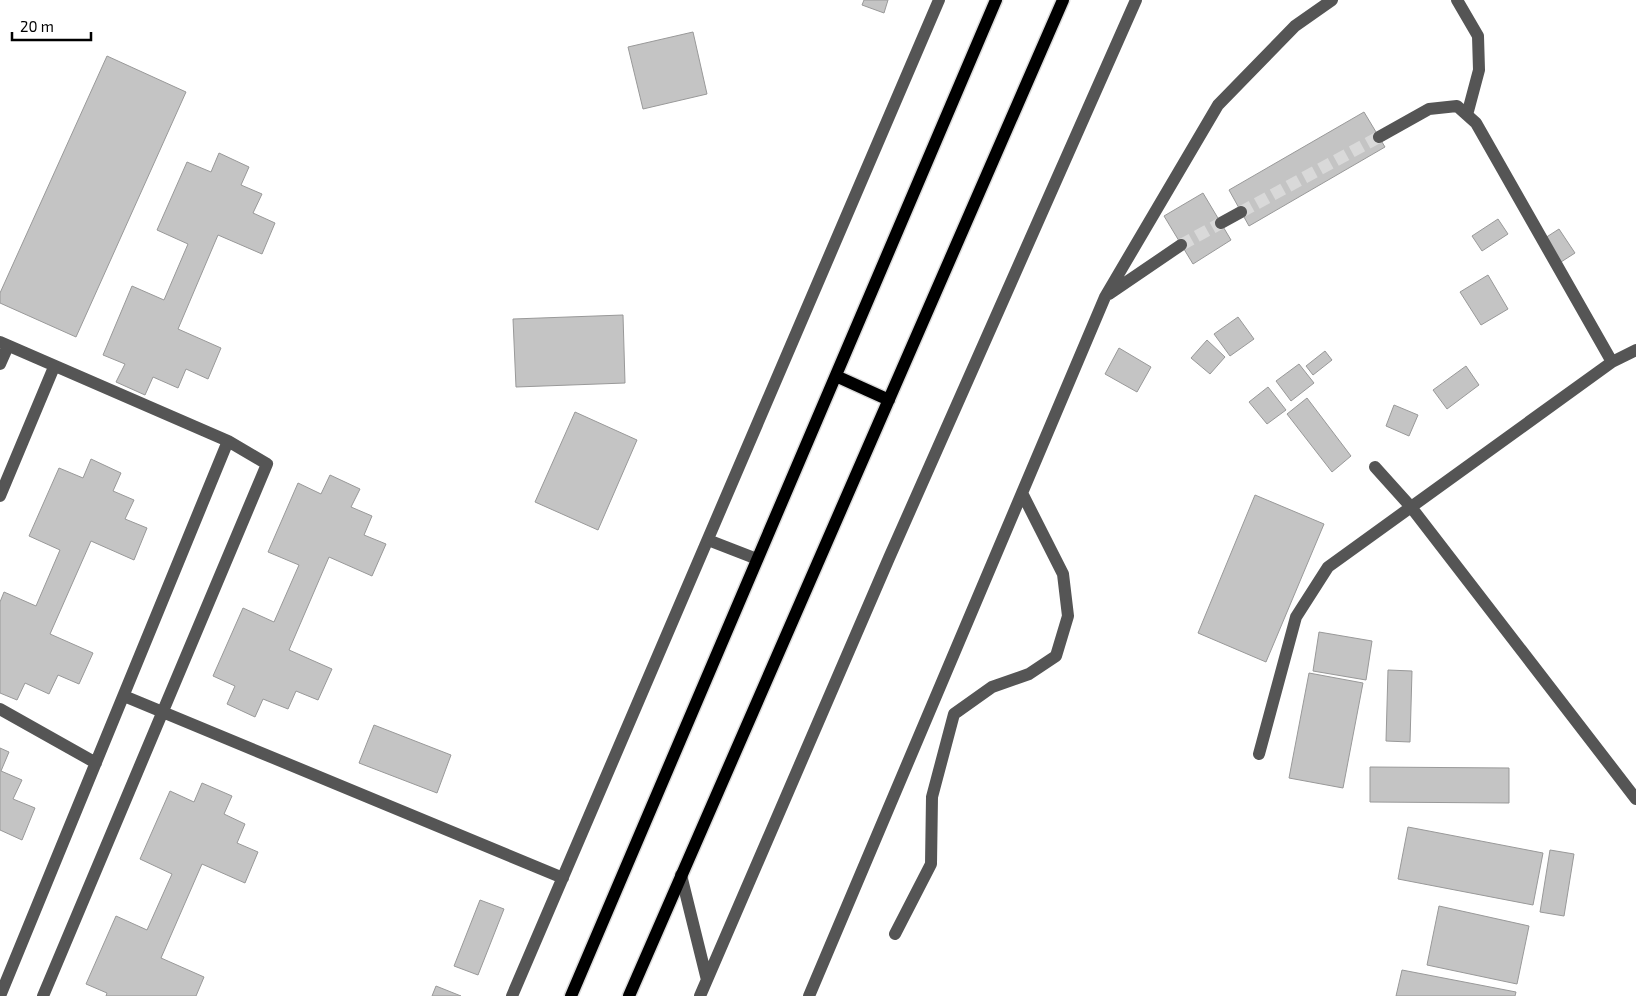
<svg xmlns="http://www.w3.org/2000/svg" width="1636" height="996" font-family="'Exo 2',sans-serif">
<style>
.building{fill:#c4c4c4;stroke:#999}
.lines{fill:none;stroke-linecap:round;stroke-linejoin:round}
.minor-tunnel{stroke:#d9d9d9;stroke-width:12;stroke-dasharray:12 6;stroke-linecap:butt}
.major-casing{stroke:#dbdbdb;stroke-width:15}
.minor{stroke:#555;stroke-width:12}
.major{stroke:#000;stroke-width:12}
</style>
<rect width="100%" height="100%" fill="#fff"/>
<path class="building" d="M 864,0 L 888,0 L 884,13 L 862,5 Z
M 693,32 L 707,94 L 643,109 L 628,47 Z
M 107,56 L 186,92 L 76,337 L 0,303 L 0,293 Z
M 1364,112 L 1385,147 L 1249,226 L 1229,190 Z
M 219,153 L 249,167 L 241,185 L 262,194 L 253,213 L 275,223 L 262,254 L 218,235 L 178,329 L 221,348 L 208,379 L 186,369 L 178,388 L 153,377 L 145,395 L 116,382 L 125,364 L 103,355 L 132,286 L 164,300 L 188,244 L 157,230 L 187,162 L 211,172 Z
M 1203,193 L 1231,240 L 1193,264 L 1164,216 Z
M 1498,219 L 1508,234 L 1482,251 L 1472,236 Z
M 1559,229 L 1575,253 L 1561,262 L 1545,238 Z
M 1488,275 L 1508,309 L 1481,325 L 1460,292 Z
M 623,315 L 625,383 L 516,387 L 513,319 Z
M 1238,317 L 1254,339 L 1230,356 L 1214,334 Z
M 1207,340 L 1225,357 L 1210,374 L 1191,358 Z
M 1119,348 L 1151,367 L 1137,392 L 1105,374 Z
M 1325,351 L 1332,360 L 1313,375 L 1306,366 Z
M 1299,364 L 1314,383 L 1291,401 L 1276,381 Z
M 1466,366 L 1479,385 L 1447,409 L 1433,390 Z
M 1268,387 L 1286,410 L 1267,424 L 1249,402 Z
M 1307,398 L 1351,456 L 1332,472 L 1287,414 Z
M 1394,405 L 1418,415 L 1409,436 L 1386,426 Z
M 575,412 L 637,440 L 598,530 L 535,502 Z
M 91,459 L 121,473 L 113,491 L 134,500 L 125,519 L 147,528 L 134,560 L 91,541 L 50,634 L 93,653 L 79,684 L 58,675 L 49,694 L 25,683 L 17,700 L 0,693 L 0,602 L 4,592 L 36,606 L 60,550 L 29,536 L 59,468 L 83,478 Z
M 330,475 L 360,489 L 351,507 L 372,516 L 364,535 L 386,544 L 372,576 L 329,557 L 289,650 L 332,669 L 318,700 L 296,691 L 288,709 L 263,699 L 255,717 L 227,704 L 235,686 L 213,676 L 243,608 L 274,622 L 299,565 L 268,552 L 298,483 L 321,494 Z
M 1255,495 L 1324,524 L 1266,662 L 1198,633 Z
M 1319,632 L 1372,641 L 1366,680 L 1313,671 Z
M 1388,670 L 1412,671 L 1410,742 L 1386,741 Z
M 1309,673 L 1363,683 L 1343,788 L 1289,778 Z
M 374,725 L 451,755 L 437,793 L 359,763 Z
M 0,748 L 9,752 L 1,771 L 22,780 L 13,799 L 35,808 L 22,840 L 0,830 Z
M 1370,767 L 1509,768 L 1509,803 L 1370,802 Z
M 202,783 L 232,796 L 224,814 L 245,824 L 237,843 L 258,852 L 245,883 L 202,864 L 161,958 L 204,977 L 196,996 L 106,996 L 107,993 L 86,984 L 116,916 L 147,930 L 172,874 L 140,859 L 170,791 L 194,802 Z
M 1408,827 L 1543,853 L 1533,905 L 1398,879 Z
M 1550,850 L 1574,854 L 1564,916 L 1540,912 Z
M 480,900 L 504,909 L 478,975 L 454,966 Z
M 1439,906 L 1529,926 L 1517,984 L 1427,965 Z
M 1402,970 L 1516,992 L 1515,996 L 1396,996 Z
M 436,986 L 461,996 L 432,996 Z"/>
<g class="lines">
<path class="minor-tunnel" d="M 1241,212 L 1379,137
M 1181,245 L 1221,223"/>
<g class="major-casing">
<path id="major" d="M 836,376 L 889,400
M 571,996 L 996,0
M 629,996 L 1063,0"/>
</g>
<path class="minor" d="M 1457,0 L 1478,36 L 1479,70 L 1467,115
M 1379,137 L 1429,109 L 1457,106 L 1476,123 L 1612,362
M 1221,223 L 1241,212
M 1109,294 L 1181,245
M 0,342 L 228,441 L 267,464 L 43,996
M 0,364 L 8,346
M 1375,467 L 1411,507 L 1636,799
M 0,496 L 54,367
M 708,540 L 757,559
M 124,696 L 563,878
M 0,709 L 96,763
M 1259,754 L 1296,617 L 1328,567 L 1612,362 L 1636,350
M 681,875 L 707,980
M 895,934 L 931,864 L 932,797 L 954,714 L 992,687 L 1029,674 L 1056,656 L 1068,616 L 1063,574 L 1022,493
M 0,996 L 228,441
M 512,996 L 939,0
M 700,996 L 889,558 L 1136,0
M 809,996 L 1105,297 L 1218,105 L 1295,26 L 1332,0"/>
<use href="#major" class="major"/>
</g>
<path d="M12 32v8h79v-8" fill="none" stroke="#000000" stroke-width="2.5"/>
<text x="20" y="32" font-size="15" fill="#000000" stroke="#ffffff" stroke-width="4" paint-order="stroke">20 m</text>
</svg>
